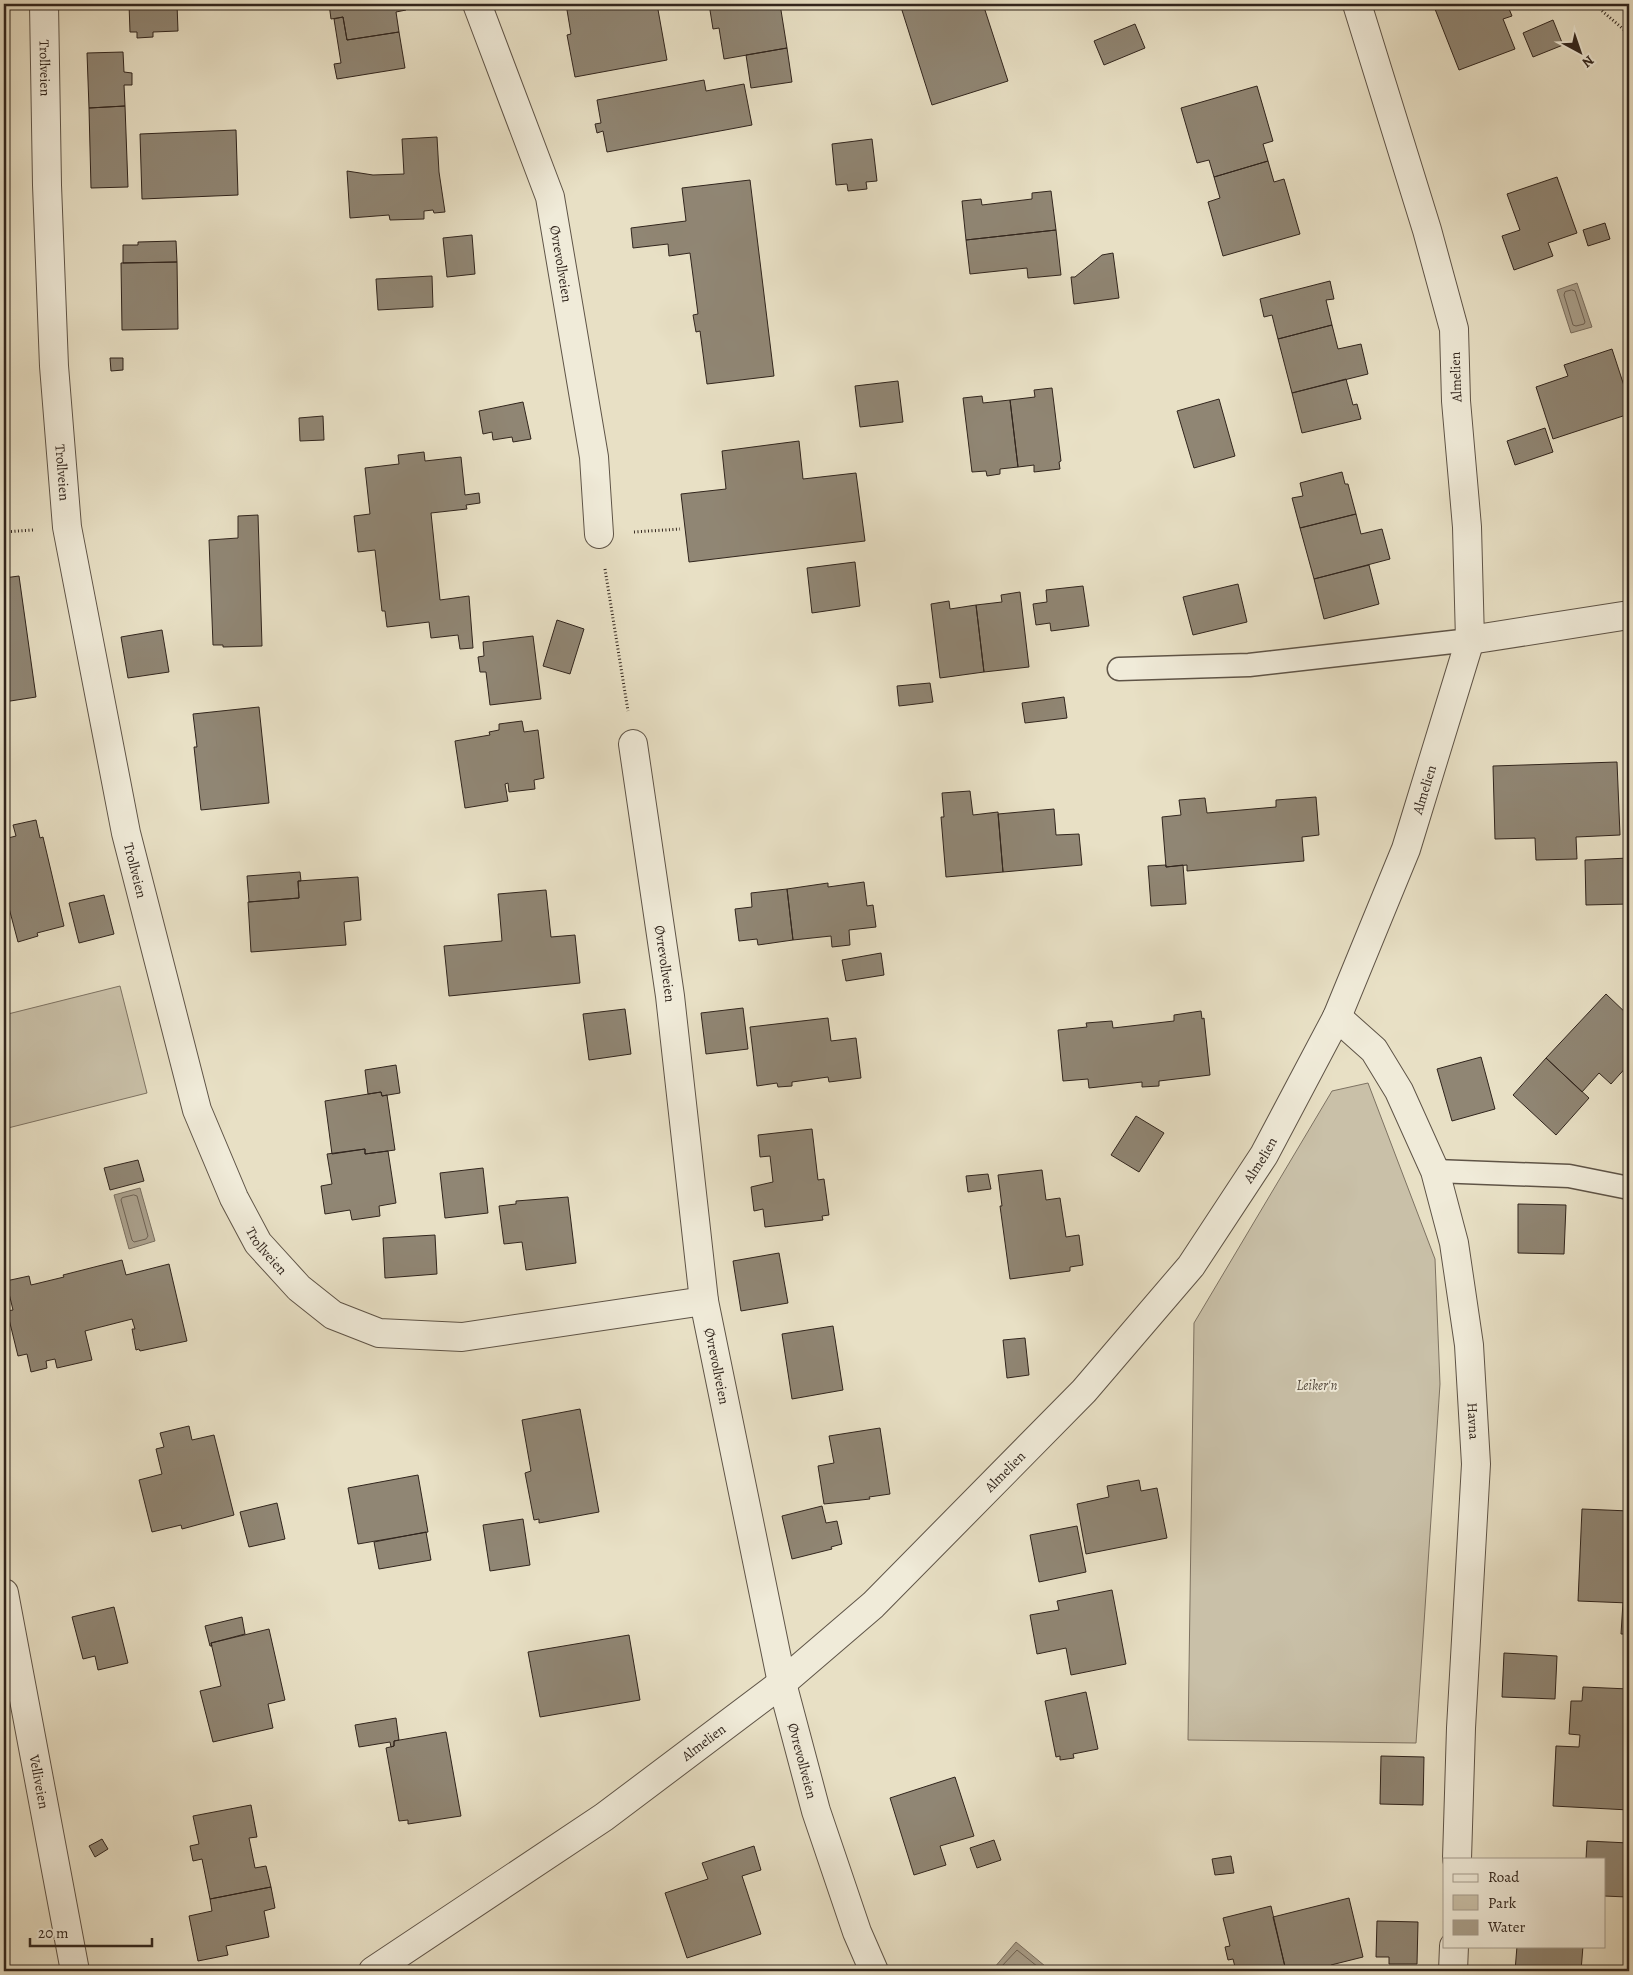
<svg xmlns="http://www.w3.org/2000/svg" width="1633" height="1975" font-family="Alegreya,serif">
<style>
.green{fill:#c9c0a8;stroke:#7d7262}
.water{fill:#aaa08c;stroke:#7a6f60}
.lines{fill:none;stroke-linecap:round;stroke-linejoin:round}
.shore{stroke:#6e6254;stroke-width:1}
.building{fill:#908674;stroke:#31251d}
.service-casing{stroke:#5f5447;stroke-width:25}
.minor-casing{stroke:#5f5447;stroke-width:30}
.path{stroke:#31251d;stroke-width:3;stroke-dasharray:1 2.5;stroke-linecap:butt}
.service{stroke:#f0ebd9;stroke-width:22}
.minor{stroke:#f0ebd9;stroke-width:28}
.labels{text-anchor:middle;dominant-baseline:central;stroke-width:4;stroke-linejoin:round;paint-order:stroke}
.street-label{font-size:14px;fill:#31251d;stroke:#f0ebd9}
.park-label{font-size:14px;font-style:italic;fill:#574c40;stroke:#f0ebd9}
</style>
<rect width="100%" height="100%" fill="#e8e0c5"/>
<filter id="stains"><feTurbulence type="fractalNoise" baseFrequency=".004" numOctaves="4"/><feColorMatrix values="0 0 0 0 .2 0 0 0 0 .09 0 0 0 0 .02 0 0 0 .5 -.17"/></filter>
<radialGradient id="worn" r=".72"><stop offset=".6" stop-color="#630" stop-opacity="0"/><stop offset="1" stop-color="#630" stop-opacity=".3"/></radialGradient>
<path class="green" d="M 120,986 L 147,1093 L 4,1129 L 4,1015 Z
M 1368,1083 L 1435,1259 L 1440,1384 L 1416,1743 L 1188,1740 L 1194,1323 L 1332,1091 Z"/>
<path class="water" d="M 1577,283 L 1592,327 L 1571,333 L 1557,290 Z
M 140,1188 L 155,1241 L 129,1249 L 114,1195 Z
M 1016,1942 L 1051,1971 L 998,1971 L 994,1968 Z"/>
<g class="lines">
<path class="shore" d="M 1572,290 L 1575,291 L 1585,322 L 1584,324 L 1576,326 L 1573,325 L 1564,295 L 1565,292 Z
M 134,1195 L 137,1196 L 148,1236 L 146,1239 L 134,1242 L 132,1240 L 121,1200 L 122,1198 Z
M 1001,1971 L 1001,1967 L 1017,1950 L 1043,1971"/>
</g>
<path class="building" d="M 129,4 L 177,4 L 178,31 L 153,32 L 153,37 L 137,38 L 137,32 L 130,32 Z
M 329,4 L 405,4 L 406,10 L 396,12 L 399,32 L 347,40 L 343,17 L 331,19 Z
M 566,4 L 657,4 L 667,60 L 575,77 L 567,35 L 571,34 Z
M 709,4 L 780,4 L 787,48 L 724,59 L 719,28 L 713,29 Z
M 900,4 L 983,4 L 1008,81 L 932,105 Z
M 1433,4 L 1507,4 L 1512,16 L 1503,19 L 1515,49 L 1459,70 Z
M 343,17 L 347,40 L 399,32 L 405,68 L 337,79 L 334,64 L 341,63 L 334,19 Z
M 1553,20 L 1563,45 L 1533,57 L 1523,33 Z
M 1135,24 L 1145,48 L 1104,65 L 1094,41 Z
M 787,48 L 792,82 L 751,88 L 746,55 Z
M 123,52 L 124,72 L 132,73 L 132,85 L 124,85 L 125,106 L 89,108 L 87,53 Z
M 704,80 L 706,91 L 744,84 L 752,125 L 607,152 L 603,131 L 597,133 L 595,124 L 601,123 L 597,100 Z
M 1257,86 L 1273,141 L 1263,144 L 1268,161 L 1214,177 L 1209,160 L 1197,163 L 1181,108 Z
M 125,106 L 128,187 L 91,188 L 89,108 Z
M 236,130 L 238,195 L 142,199 L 140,134 Z
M 437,137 L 439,172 L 445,212 L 434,213 L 433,210 L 424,211 L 424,219 L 390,220 L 389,215 L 350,218 L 347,171 L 373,175 L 404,174 L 402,139 Z
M 872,139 L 877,181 L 866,182 L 867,189 L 848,191 L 847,184 L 836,185 L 832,144 Z
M 1268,161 L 1274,182 L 1284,179 L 1300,234 L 1223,256 L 1208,202 L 1220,198 L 1214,177 Z
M 4,163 L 8,163 L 9,196 L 4,196 Z
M 1557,177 L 1577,233 L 1548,243 L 1553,256 L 1514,270 L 1502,236 L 1520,230 L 1507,194 Z
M 750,180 L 774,376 L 707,384 L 700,331 L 696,332 L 693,315 L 698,314 L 690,253 L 669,256 L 668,244 L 633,248 L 631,228 L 686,221 L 682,188 Z
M 1051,191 L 1056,230 L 966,240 L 962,201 L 981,199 L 982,205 L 1032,199 L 1032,193 Z
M 1605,223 L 1610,239 L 1588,246 L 1583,230 Z
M 1056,230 L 1061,275 L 1028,278 L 1027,268 L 970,274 L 966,240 Z
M 472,235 L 475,274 L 447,277 L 443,238 Z
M 176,241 L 177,262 L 123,263 L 123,245 L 138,245 L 138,242 Z
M 1113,253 L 1119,298 L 1074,304 L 1071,277 L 1075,277 L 1102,255 Z
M 177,262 L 178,329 L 122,330 L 121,263 Z
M 432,276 L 433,307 L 378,310 L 376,279 Z
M 1330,281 L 1334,299 L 1326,300 L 1332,325 L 1278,339 L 1272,315 L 1264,317 L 1260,299 Z
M 1332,325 L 1338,349 L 1361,344 L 1368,374 L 1292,393 L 1278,339 Z
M 1612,349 L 1629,401 L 1629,414 L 1553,439 L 1536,387 L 1568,376 L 1564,365 Z
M 110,358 L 123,358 L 123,370 L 111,371 Z
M 1346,379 L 1353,405 L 1357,404 L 1361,419 L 1302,433 L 1292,393 Z
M 898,381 L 903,422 L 860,427 L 855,386 Z
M 1052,388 L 1061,461 L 1059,462 L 1060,469 L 1034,472 L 1034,465 L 1018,467 L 1010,400 L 1035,397 L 1034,390 Z
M 982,396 L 983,403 L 1010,400 L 1018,467 L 1000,469 L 1000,474 L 987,476 L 986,471 L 972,472 L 963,398 Z
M 1219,399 L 1235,456 L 1194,468 L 1177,411 Z
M 523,402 L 531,439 L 513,442 L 512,437 L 493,440 L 492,432 L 483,434 L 479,411 Z
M 323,416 L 324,440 L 300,441 L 299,418 Z
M 1545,428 L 1553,452 L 1515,465 L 1507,441 Z
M 799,441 L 803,479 L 856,473 L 865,541 L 689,562 L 681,494 L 726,489 L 722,451 Z
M 424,452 L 425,461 L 461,457 L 465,495 L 479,493 L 480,503 L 466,505 L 467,509 L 431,513 L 440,600 L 469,596 L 473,648 L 460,649 L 458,635 L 431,638 L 429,622 L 387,627 L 385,611 L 382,611 L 375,550 L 358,552 L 354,516 L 370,514 L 365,468 L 399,464 L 398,455 Z
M 1342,472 L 1345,484 L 1348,484 L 1356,514 L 1300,528 L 1292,498 L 1303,496 L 1300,483 Z
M 1356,514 L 1361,534 L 1382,529 L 1390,559 L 1314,579 L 1300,528 Z
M 258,515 L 262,646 L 223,647 L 223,645 L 213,645 L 209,540 L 238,538 L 238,516 Z
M 855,562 L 860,606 L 812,613 L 807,568 Z
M 1369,565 L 1379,604 L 1324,619 L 1314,579 Z
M 19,576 L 36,697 L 4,702 L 4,578 Z
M 1238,584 L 1247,622 L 1193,635 L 1183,597 Z
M 1083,586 L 1089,626 L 1051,631 L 1050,623 L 1036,625 L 1033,604 L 1047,602 L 1046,590 Z
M 1020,592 L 1029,667 L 984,672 L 976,605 L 1002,602 L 1001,595 Z
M 949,601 L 950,609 L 976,605 L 984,672 L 940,678 L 931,604 Z
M 557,620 L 584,629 L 570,674 L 543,666 Z
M 162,630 L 169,672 L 128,678 L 121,637 Z
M 533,636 L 541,699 L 490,705 L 486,672 L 480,672 L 478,657 L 484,656 L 483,642 Z
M 930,683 L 933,702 L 899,706 L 897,686 Z
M 1064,697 L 1067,718 L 1025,723 L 1022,703 Z
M 259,707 L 269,803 L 201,810 L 194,747 L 197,747 L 193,714 Z
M 522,721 L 524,732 L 538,730 L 544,778 L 534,780 L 535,789 L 509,792 L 508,783 L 505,784 L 508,801 L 465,808 L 455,741 L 490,735 L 489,732 L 499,730 L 499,724 Z
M 1617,762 L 1620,835 L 1576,837 L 1577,859 L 1536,860 L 1535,838 L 1495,839 L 1493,766 Z
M 970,791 L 973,815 L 998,812 L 1003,872 L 946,877 L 941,817 L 944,817 L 942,793 Z
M 1316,797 L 1319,835 L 1302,837 L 1304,861 L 1187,871 L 1187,865 L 1166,867 L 1162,817 L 1181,815 L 1179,800 L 1205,798 L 1207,813 L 1276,807 L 1276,800 Z
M 1054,809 L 1056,835 L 1079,834 L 1082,865 L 1003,872 L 998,814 Z
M 36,820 L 40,838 L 43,837 L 64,926 L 37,933 L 38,936 L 18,942 L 9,908 L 4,909 L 4,839 L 16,836 L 13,825 Z
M 1629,858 L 1629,904 L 1586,905 L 1585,860 Z
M 1166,865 L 1166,867 L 1183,865 L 1186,904 L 1151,906 L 1148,866 Z
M 300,872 L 301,881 L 298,881 L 299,898 L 249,902 L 247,876 Z
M 358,877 L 361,920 L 344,922 L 346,945 L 251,952 L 248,902 L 299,898 L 298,881 Z
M 864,882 L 867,906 L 873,905 L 876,927 L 849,930 L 850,945 L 832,947 L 831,936 L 793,940 L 787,889 L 828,883 L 828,887 Z
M 787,889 L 793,940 L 758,945 L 757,939 L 739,941 L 735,909 L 752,907 L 751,893 Z
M 546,890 L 551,937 L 575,935 L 580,983 L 449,996 L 444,946 L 502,941 L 498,894 Z
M 104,895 L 114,934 L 79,943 L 69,903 Z
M 1625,924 L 1629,925 L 1629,938 L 1624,938 Z
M 881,953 L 884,975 L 846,981 L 842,960 Z
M 1606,994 L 1629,1016 L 1629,1040 L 1627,1042 L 1629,1044 L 1629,1064 L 1611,1084 L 1599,1073 L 1582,1092 L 1546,1058 Z
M 743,1008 L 748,1049 L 706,1054 L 701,1013 Z
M 625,1009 L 631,1054 L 589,1060 L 583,1014 Z
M 1201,1011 L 1202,1019 L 1204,1018 L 1210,1075 L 1159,1081 L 1159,1086 L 1142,1087 L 1142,1082 L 1089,1088 L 1088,1079 L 1063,1081 L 1058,1030 L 1087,1027 L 1086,1023 L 1112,1021 L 1113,1028 L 1174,1021 L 1174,1015 Z
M 828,1018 L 831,1041 L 856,1038 L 861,1078 L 829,1082 L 828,1077 L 792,1082 L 792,1086 L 778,1087 L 777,1083 L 757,1086 L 750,1027 Z
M 1481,1057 L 1495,1109 L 1452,1121 L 1437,1069 Z
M 1546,1058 L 1589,1098 L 1556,1135 L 1513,1095 Z
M 396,1065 L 400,1093 L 382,1096 L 381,1092 L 368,1094 L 365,1070 Z
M 381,1092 L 382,1096 L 387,1095 L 395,1150 L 365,1154 L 365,1149 L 332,1154 L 325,1101 Z
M 1136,1116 L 1164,1133 L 1139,1172 L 1111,1155 Z
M 812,1129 L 818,1180 L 824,1179 L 829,1215 L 822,1216 L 823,1220 L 765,1227 L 763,1209 L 754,1211 L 751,1187 L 773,1182 L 770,1156 L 760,1157 L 758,1135 Z
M 365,1149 L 365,1154 L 388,1151 L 396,1203 L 379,1206 L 380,1216 L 352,1220 L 350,1210 L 325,1214 L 321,1186 L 332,1184 L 327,1154 Z
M 138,1160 L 144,1181 L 110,1190 L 104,1168 Z
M 483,1168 L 488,1213 L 445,1218 L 440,1173 Z
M 1042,1170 L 1046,1200 L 1060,1198 L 1066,1237 L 1079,1235 L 1083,1265 L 1070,1267 L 1070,1271 L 1010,1279 L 1000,1206 L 1002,1206 L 998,1175 Z
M 988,1174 L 991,1189 L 968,1192 L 966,1176 Z
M 568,1197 L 576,1263 L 526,1270 L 522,1242 L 504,1244 L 499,1206 L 516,1204 L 516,1201 Z
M 1518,1204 L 1566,1205 L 1564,1254 L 1518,1253 Z
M 435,1235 L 437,1274 L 385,1278 L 383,1238 Z
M 779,1253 L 788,1303 L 741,1311 L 733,1261 Z
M 122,1260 L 126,1275 L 169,1264 L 187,1341 L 140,1351 L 139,1349 L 136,1350 L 132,1329 L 135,1329 L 132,1319 L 85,1331 L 92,1360 L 57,1368 L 55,1359 L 46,1361 L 47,1368 L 31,1372 L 27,1354 L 18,1356 L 7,1311 L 13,1310 L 6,1281 L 29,1276 L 31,1285 L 64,1277 L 63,1275 Z
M 833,1326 L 843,1390 L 792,1399 L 782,1334 Z
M 1025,1338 L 1029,1375 L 1007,1378 L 1003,1340 Z
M 580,1409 L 599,1512 L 539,1523 L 539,1519 L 534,1520 L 525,1473 L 531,1471 L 522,1420 Z
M 189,1426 L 192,1440 L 214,1435 L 234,1515 L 182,1529 L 181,1525 L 152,1532 L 139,1480 L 162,1474 L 156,1449 L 164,1447 L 160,1433 Z
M 880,1428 L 890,1494 L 869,1497 L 870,1499 L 824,1504 L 818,1466 L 834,1463 L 829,1436 Z
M 418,1475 L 428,1532 L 358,1544 L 348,1488 Z
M 1139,1480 L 1141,1491 L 1157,1488 L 1167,1538 L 1086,1554 L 1077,1504 L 1109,1497 L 1107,1486 Z
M 277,1503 L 285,1539 L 249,1547 L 240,1512 Z
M 822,1506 L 826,1523 L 837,1521 L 842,1544 L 831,1547 L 832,1549 L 792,1559 L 782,1516 Z
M 1582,1509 L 1629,1511 L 1629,1603 L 1578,1601 Z
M 523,1519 L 530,1565 L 490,1571 L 483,1525 Z
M 1077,1526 L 1086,1572 L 1039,1582 L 1030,1535 Z
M 426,1532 L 431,1560 L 379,1569 L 374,1542 Z
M 1112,1590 L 1126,1664 L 1071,1675 L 1066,1648 L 1037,1654 L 1030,1615 L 1059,1610 L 1057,1601 Z
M 1623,1602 L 1629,1603 L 1629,1634 L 1621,1634 Z
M 114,1607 L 128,1663 L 98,1670 L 95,1656 L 83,1659 L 72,1617 Z
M 242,1617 L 245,1634 L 211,1643 L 212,1646 L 210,1646 L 205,1626 Z
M 269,1629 L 285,1700 L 268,1704 L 273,1728 L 213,1742 L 200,1691 L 221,1686 L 211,1643 Z
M 629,1635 L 640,1700 L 540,1717 L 528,1652 Z
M 1504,1653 L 1557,1656 L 1555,1699 L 1502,1697 Z
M 1583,1687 L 1629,1689 L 1629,1810 L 1553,1806 L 1556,1746 L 1579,1747 L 1580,1735 L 1569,1734 L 1571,1701 L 1582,1701 Z
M 1086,1692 L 1098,1749 L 1073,1754 L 1074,1758 L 1060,1760 L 1060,1756 L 1056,1757 L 1045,1701 Z
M 396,1718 L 399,1740 L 394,1741 L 394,1746 L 391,1747 L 390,1742 L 359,1747 L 355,1725 Z
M 446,1732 L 461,1816 L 408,1824 L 408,1820 L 399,1821 L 386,1748 L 394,1746 L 394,1741 Z
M 1381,1756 L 1424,1757 L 1423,1805 L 1380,1804 Z
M 955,1777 L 974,1836 L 940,1846 L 946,1865 L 914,1875 L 890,1798 Z
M 251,1805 L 257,1837 L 249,1838 L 255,1868 L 266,1866 L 271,1887 L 210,1899 L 202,1859 L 193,1861 L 190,1846 L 199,1844 L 193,1816 Z
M 102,1839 L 108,1849 L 95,1857 L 89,1846 Z
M 994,1840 L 1001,1860 L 977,1868 L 970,1848 Z
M 1587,1841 L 1629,1843 L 1627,1897 L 1604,1896 L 1604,1859 L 1586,1859 Z
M 754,1846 L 761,1870 L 742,1876 L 761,1934 L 687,1958 L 665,1893 L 708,1879 L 702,1863 Z
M 1231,1856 L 1234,1873 L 1215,1875 L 1212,1859 Z
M 271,1887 L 275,1908 L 264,1911 L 269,1937 L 226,1946 L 228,1955 L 198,1961 L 189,1916 L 212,1911 L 210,1899 Z
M 1349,1898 L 1363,1957 L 1331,1965 L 1333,1971 L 1286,1971 L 1273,1917 Z
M 1271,1906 L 1286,1971 L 1236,1971 L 1233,1959 L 1228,1960 L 1225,1947 L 1230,1946 L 1223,1918 Z
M 1377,1921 L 1418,1922 L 1417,1964 L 1389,1964 L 1389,1957 L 1376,1957 Z
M 1517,1946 L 1583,1946 L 1581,1971 L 1515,1971 Z"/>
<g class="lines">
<g class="service-casing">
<path id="service" d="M 1119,669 L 1249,665 L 1470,640
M 1435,1171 L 1569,1176 L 1629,1188"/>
</g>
<g class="minor-casing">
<g id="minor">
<path id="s1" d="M 44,4 L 47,185 L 54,366 L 67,527 L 126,833 L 197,1110 L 234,1198 L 258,1243 L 299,1288 L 333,1315 L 379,1333 L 462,1337 L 704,1301"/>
<path id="s2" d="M 477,4 L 550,197 L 594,457 L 599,534"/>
<path d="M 1470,640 L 1629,615"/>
<path id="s3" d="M 633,744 L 670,996 L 704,1301 L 782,1683 L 816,1811 L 857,1932 L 874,1971"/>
<path id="s4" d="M 1337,1017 L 1374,1050 L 1399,1091 L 1435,1171 L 1454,1243 L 1469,1345 L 1476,1464 L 1461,1728 L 1457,1859"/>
<path id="s5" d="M 4,1593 L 75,1971"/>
<path id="s6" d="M 373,1971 L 604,1817 L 782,1683 L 873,1605 L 1084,1391 L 1191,1266 L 1264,1155 L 1337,1017 L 1406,849 L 1470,640 L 1467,527 L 1456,401 L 1454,329 L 1427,230 L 1357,4"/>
<path d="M 1453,1971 L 1454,1946"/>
</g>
</g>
<path class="path" d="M 1594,4 L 1629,34
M 4,532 L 33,530
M 634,532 L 680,529
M 605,569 L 628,711"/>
<use href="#service" class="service"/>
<use href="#minor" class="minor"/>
</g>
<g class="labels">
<g class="street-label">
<text stroke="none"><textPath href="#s1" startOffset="64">Trollveien</textPath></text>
<text stroke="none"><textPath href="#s2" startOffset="274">Øvrevollveien</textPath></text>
<text transform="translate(1456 377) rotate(-92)">Almelien</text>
<text stroke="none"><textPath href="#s1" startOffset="469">Trollveien</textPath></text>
<text stroke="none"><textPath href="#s6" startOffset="1618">Almelien</textPath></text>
<text stroke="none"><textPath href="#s1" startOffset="874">Trollveien</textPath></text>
<text stroke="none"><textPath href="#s3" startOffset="222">Øvrevollveien</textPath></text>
<text stroke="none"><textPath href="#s6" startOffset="1212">Almelien</textPath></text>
<text stroke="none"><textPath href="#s1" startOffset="1279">Trollveien</textPath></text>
<text stroke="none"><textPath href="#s3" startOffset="628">Øvrevollveien</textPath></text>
<text stroke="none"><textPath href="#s4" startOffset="439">Havna</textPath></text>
<text stroke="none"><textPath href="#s6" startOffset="808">Almelien</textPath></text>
<text stroke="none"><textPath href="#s6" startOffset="402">Almelien</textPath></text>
<text stroke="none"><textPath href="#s3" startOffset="1032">Øvrevollveien</textPath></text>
<text stroke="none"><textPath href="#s5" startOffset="192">Velliveien</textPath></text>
</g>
<g class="park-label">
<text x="1317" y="1385">Leiker'n</text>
</g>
</g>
<rect width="1633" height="1975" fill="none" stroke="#e8e0c5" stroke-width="20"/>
<rect x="5" y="5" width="1623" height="1965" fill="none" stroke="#31251d" stroke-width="2.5"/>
<rect x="10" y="10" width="1613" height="1955" fill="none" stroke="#31251d"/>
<rect x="1443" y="1858" width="162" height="90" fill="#f0ebd9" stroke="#a49c8e"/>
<rect x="1453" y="1874" width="25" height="8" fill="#f0ebd9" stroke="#a49c8e"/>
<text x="1488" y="1882" font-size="15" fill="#31251d">Road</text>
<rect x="1453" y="1895" width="25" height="15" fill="#c9c0a8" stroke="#a49c8e"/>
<text x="1488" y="1908" font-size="15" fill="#31251d">Park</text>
<rect x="1453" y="1920" width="25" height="15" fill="#aaa08c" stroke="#a49c8e"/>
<text x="1488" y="1932" font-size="15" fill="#31251d">Water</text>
<g transform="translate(1580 52) rotate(140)" stroke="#f0ebd9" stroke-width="4" paint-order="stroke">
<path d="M0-4L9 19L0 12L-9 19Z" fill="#31251d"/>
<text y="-8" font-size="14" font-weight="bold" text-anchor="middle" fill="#31251d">N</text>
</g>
<path d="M30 1938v8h122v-8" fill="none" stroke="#31251d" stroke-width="2.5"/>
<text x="38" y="1938" font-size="15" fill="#31251d" stroke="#f0ebd9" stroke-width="4" paint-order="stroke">20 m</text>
<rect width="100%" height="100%" filter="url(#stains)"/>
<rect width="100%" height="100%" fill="url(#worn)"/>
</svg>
